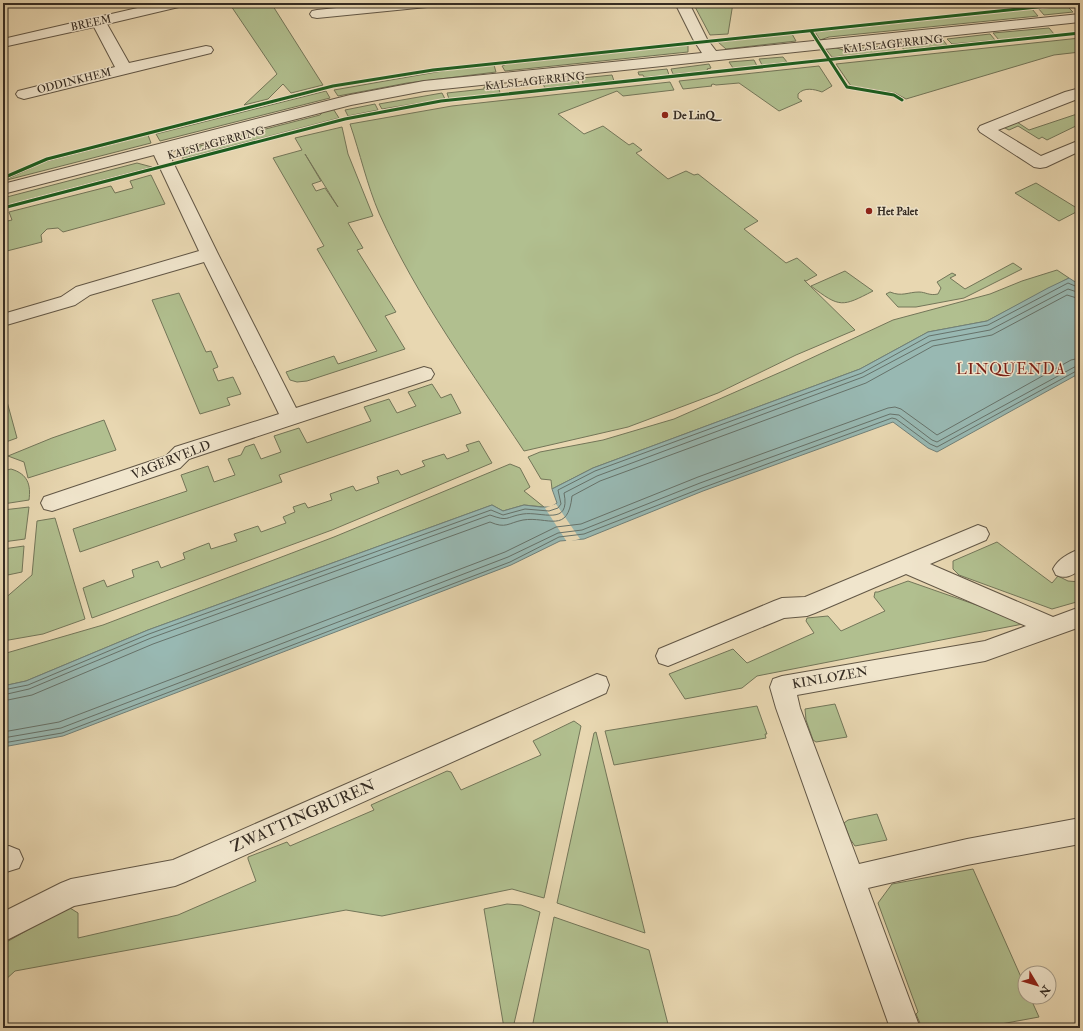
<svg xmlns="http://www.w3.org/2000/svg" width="1083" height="1031" font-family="'IM FELL Double Pica',serif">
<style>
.green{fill:#b1bf8f;stroke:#737659;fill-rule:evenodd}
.water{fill:#98b8b2;stroke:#708079}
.pier{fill:#e8d7b1}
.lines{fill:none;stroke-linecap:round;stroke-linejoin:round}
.shore{stroke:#66726a;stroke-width:1}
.minor-casing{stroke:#625746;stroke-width:2}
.minor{fill:#f0e5cc;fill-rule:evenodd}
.cycleway-casing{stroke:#f0e5cc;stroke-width:5}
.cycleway{stroke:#1b5e20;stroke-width:3}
.poi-dot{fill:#8f2418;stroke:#f0e5cc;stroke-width:1.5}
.labels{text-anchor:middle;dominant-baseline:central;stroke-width:3;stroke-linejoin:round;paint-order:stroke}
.far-street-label{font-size:11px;fill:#352c23;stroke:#f0e5cc}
.far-poi-label{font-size:11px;font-weight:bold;fill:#352c23;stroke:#f0e5cc;text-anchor:start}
.street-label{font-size:13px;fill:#352c23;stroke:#f0e5cc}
.quarter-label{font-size:15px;letter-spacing:1px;fill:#7a1f14;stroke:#f0e5cc}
.near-street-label{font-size:16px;fill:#352c23;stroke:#f0e5cc}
</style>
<rect width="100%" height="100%" fill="#e8d7b1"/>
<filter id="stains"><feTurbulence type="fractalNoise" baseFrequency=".005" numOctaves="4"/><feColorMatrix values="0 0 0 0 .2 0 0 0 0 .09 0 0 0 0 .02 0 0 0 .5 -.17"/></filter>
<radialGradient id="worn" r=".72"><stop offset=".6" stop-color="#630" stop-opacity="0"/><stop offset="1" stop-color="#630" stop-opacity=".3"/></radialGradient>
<path class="green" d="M 229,3 L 271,3 L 323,85 L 291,93 L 283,84 L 268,99 L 244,105 L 277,74 Z
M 693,3 L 733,3 L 728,34 L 710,35 Z
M 1067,6 L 1073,12 L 1044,15 L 1038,8 Z
M 1032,9 L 1038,16 L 829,37 L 820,40 L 815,32 Z
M 1049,28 L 1054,34 L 999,40 L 993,33 Z
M 792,34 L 796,41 L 726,49 L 718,42 Z
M 990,34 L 995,40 L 952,44 L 947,39 Z
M 1080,38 L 1080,52 L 1054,55 L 906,99 L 895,93 L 851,86 L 836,64 Z
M 943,40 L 947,45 L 904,50 L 902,47 L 897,47 L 895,44 Z
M 688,45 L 688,52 L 505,71 L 502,66 L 507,64 Z
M 891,45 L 896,51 L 832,57 L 824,47 L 830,46 L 843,50 Z
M 783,57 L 787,62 L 762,65 L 759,59 Z
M 754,60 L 757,66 L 733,68 L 729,62 Z
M 709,64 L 711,68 L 707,69 L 708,71 L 673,74 L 671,69 Z
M 494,65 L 496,72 L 407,83 L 338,96 L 334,90 L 448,70 Z
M 819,66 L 832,86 L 822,92 C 814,89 804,87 798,94 L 798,98 L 802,101 L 779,111 L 739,83 L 716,85 L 713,84 L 711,85 L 712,86 L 683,89 L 679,81 Z
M 667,69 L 669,75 L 644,77 L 643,75 L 639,75 L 638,72 Z
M 612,75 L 614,81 L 583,84 L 582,78 Z
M 577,78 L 579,84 L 545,88 L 542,82 Z
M 670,82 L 674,90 L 623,96 L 617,91 L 558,114 L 584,134 L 603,126 L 629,145 L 633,143 L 642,150 L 636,153 L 668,179 L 686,171 L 694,175 L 698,174 L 758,221 L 744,229 L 786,263 L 797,258 L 817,275 L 806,281 L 804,280 L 855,330 L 796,355 L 718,393 L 660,415 L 628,427 L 524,451 C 473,374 417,298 379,213 C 367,185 360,153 350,124 L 452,106 Z
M 498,85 L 500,93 L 449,99 L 447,93 L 484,89 L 484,87 Z
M 326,91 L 330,98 L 160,141 L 156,134 Z
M 442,93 L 445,99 L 382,109 L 379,104 Z
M 375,104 L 378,110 L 348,116 L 345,110 Z
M 332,107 L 339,118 L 182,159 L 188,149 L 320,115 L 326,109 Z
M 1080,113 L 1080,124 L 1047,140 L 1042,137 L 1039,139 L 1018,126 L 1009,130 L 1003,127 L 1017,122 L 1029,130 Z
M 342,127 L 348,154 L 373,216 L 348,223 L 363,248 L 357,250 L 396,312 L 385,316 L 405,349 L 307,381 L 297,382 L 290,380 L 286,372 L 334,356 L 338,364 L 377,351 L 317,249 L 324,246 L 273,158 L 302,150 L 295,138 ZM 305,154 L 338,207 L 325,188 L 316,191 L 312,184 L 321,181 Z
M 148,135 L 151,143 L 3,181 L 44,162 Z
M 137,163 L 152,167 L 3,206 L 3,198 Z
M 151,175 L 165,204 L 63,232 L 58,228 L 47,229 L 41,235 L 42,242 L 3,252 L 3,222 L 12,220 L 9,212 L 111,186 L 115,193 L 133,188 L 130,181 Z
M 1036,183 L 1080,210 L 1059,221 L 1015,193 Z
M 1013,263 L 1022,269 L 964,298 L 916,307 L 898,307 L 886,294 L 890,292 C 902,297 908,292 919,292 C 926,292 929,296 938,294 L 941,288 L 937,282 L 952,273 L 956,275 L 950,278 L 965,289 Z
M 1057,270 L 1069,278 L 987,321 L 928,332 L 860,369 L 593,468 L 552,489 L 551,480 L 541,479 L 528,457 L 540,452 L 603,440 L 674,419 L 790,368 L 893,320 L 990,294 L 1022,281 Z
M 845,271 L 873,291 C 842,307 840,308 811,286 Z
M 179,293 L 206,352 L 211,351 L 218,367 L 213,369 L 218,381 L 233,377 L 241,394 L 227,398 L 230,405 L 200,414 L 152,300 Z
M 432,384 L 441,398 L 451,394 L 461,413 L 279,475 L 282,482 L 80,552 L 73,529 L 187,491 L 181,475 L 208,466 L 214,482 L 235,475 L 228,459 L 241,455 L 245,447 L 254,444 L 261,459 L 281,452 L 274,436 L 299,428 L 307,443 L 371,421 L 364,407 L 389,399 L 397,413 L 416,406 L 408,392 Z
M 3,387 L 17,438 L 3,443 Z
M 104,420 L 116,450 L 28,478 L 24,462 L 8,456 L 52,438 Z
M 479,441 L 492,463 L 332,530 L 92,618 L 83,588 L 104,580 L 107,587 L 134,577 L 132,570 L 158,561 L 161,568 L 185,559 L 183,553 L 209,543 L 211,549 L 237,541 L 234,534 L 258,526 L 261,532 L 286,523 L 283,517 L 295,512 L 293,507 L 305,503 L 308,508 L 332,500 L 330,494 L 353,486 L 356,491 L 379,483 L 377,477 L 398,470 L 401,475 L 425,466 L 422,461 L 444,454 L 447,459 L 469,451 L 466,445 Z
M 510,464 L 520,468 L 530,487 L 524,491 L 544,507 L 524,505 L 503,511 L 492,505 L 148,630 L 26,681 L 3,686 L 3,654 L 103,625 L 334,537 Z
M 11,469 C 28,474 31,485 29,500 L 3,504 L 3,471 Z
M 29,507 L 25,539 L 3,542 L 3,510 Z
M 55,518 L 85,619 L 43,634 L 3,641 L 3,600 L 32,575 L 37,521 Z
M 997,542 L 1052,583 L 1058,576 L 1068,581 L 1080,582 L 1080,601 L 1052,609 L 959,575 L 953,569 L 953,561 Z
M 24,546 L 22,572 L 3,576 L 3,549 Z
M 908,581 L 1028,623 L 757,676 L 742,688 L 685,699 L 669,674 L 733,649 L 747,663 L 814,633 L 806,621 L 807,618 L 828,616 L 841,631 L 885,611 L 874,597 L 875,592 L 878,592 Z
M 835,704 L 847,737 L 816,742 L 813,740 L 806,720 L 805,709 Z
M 757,706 L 767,734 L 765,734 L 766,738 L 614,765 L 605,731 Z
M 574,721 L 581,726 L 544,898 L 512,889 L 382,916 L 346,910 L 15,971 L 3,982 L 3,944 L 63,910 L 70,908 L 78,913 L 78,938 L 178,915 L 256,881 L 248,859 L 248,857 L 287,842 L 290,846 L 374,810 L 371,805 L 447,771 L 451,772 L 461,790 L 541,755 L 533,741 Z
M 596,732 L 645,933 L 557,903 L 594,733 Z
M 877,814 L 887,840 L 855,846 L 850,839 L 844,823 L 848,820 Z
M 973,869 L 1025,986 L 1025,997 L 1030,997 L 1039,1017 L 1001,1024 L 1002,1028 L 922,1028 L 916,1014 L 918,1012 L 878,903 L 892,884 Z
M 507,904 L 521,905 L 540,912 L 513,1028 L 504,1028 L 484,909 Z
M 554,917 L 649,950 L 669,1028 L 532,1028 Z"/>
<path class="water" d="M 1069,278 L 1080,285 L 1080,373 L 937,452 L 928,448 L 893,422 L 703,491 L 584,539 L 560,541 L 511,565 L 63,736 L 3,747 L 3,686 L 26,681 L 148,630 L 492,505 L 503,511 L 524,505 L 541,507 L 551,507 L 557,503 L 552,489 L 593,468 L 860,369 L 928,332 L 987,321 L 1048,288 Z"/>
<path class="pier" d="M 556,504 L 580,539 L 567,542 L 545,508 Z"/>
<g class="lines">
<path class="shore" d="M 3,690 L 28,685 L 149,634 L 491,510 L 503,515 L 525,509 L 549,511 L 558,508 L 561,504 L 558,490 L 595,471 L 862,373 L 929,336 L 988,325 L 1068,283 L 1080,288
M 3,695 L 29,689 L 151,638 L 490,515 C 509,522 505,517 523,514 C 541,511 571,527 564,493 L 597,476 L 863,377 L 931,341 L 990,330 L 1068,289 L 1080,293
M 3,701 L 32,695 L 153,644 L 490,522 C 506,529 508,523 523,520 C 548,516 568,535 572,496 L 600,481 L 866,383 L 933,346 L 992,335 L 1067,295 L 1080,299
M 3,732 L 59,722 L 505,552 L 556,527 L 581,524 L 698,477 L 888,408 L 895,407 L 901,409 L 937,435 L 1071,360 L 1080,358
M 3,738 L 61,728 L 508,557 L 558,533 L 582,530 L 700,483 L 890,414 L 899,415 L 932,440 L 937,442 L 1080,364
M 3,743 L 62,733 L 510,562 L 559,537 L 584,534 L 702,488 L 892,418 L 896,419 L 930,444 L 937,447 L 1080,369"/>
<g class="minor-casing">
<path id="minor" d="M 159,3 L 185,3 L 183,6 L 107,24 L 129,63 L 206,46 L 211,47 L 213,50 L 211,53 L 24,99 L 18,97 L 16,94 L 18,91 L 115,67 L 94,27 L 3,47 L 3,39 Z
M 384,3 L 434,3 L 432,6 L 427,7 L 317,18 L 312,17 L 310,14 L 312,11 L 317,10 Z
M 675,3 L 689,3 L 707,39 L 716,51 L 1080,14 L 1080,22 L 424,91 L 351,105 L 168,152 L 218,254 L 296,408 L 424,367 L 431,369 L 434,374 L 431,379 L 189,459 L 180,468 L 52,511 L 44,509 L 41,503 L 44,497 L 166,456 L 175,447 L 279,414 L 204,262 L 90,295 L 75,305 L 3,326 L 3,314 L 61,297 L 76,287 L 199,251 L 154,155 L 3,194 L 3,184 L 350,95 L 424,81 L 702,53 L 693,39 Z
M 1080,88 L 1080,98 L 998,130 L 1041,156 L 1080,140 L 1080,151 L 1046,167 L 1040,168 L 1034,167 L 980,132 L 978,129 L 980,126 L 1065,92 Z
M 978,525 L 986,528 L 989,534 L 986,540 L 930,564 L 1053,617 L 1080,607 L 1080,627 L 985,661 L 797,695 L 800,708 L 859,864 L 967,839 L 1080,818 L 1080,844 L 967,865 L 868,888 L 920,1028 L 890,1028 L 776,708 L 770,687 L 773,679 L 782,676 L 985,641 L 1026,626 L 906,574 L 815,613 L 807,616 L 784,618 L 668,666 L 659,663 L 656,656 L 659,649 L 774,601 L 782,598 L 805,597 Z
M 1080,549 L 1080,570 C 1071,576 1066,579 1056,575 L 1053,569 C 1058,559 1069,553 1080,549 Z
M 597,674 L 606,677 L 609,685 L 606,693 L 185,882 L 175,886 L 74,906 L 3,942 L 3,912 L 61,883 L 71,879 L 173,860 Z
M 9,846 L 19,850 L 23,859 L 19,868 L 3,873 L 3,847 Z"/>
</g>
<use href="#minor" class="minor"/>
<g class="cycleway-casing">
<path id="cycleway" d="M 811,31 L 847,87 L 894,95 L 902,100
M 3,178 L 47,159 L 333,86 L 433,70 L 1075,3
M 3,208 L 345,119 L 441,101 L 1080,33"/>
</g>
<use href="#cycleway" class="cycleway"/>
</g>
<g class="poi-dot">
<circle cx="665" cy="115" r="4"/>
<circle cx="869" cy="211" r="4"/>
</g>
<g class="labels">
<g class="far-street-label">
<text transform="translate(91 23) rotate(-12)">BREEM</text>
<text transform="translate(893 44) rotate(-6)">KALSLAGERRING</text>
<text transform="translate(74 81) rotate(-14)">ODDINKHEM</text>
<text transform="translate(535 81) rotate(-6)">KALSLAGERRING</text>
<text transform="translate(216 143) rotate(-15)">KALSLAGERRING</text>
</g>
<g class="far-poi-label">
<text x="673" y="115">De LinQ</text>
<text x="877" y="211">Het Palet</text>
</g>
<g class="street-label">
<text transform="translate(171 460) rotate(-22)">VAGERVELD</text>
<text transform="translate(830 678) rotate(-10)">KINLOZEN</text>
</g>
<g class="quarter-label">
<text x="1011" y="369">LINQUENDA</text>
</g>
<g class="near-street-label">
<text transform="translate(303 816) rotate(-24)">ZWATTINGBUREN</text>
</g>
</g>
<rect width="1083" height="1031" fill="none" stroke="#e8d7b1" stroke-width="16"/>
<rect x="4" y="4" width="1075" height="1023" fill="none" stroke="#352c23" stroke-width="2"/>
<rect x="8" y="8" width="1067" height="1015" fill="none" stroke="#352c23"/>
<g transform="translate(1037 985) rotate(128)"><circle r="19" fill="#f0e5cc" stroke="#a59b88"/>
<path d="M0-3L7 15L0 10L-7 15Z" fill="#8f2418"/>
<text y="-6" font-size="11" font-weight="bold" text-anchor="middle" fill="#352c23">N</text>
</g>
<rect width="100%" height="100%" filter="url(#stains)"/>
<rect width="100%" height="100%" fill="url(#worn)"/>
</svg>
